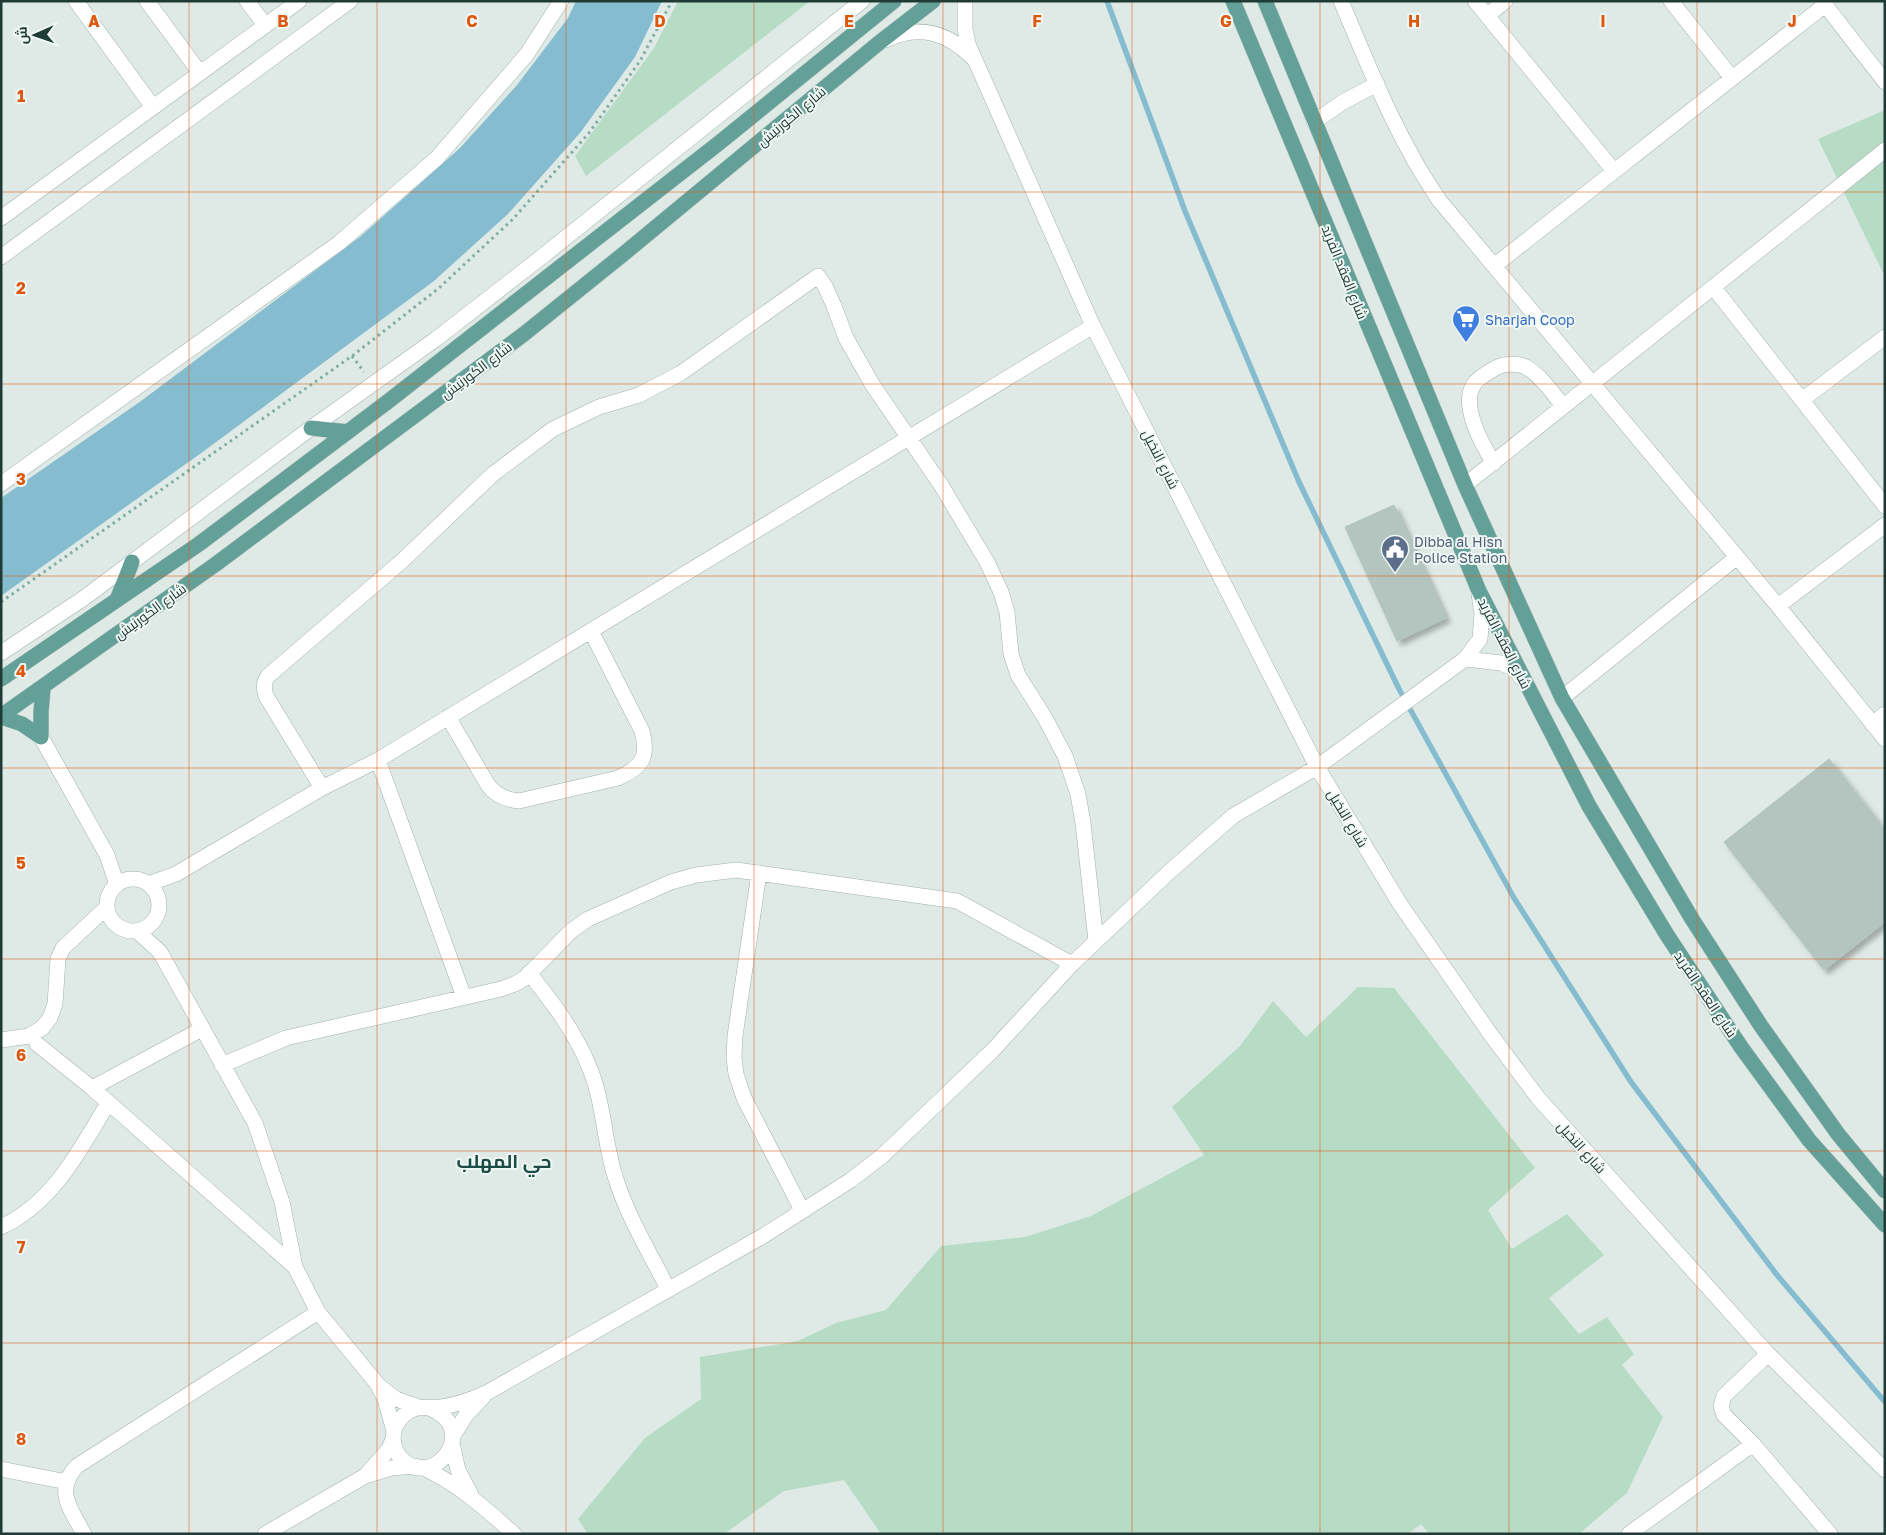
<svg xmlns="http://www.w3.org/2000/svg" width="1886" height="1535" font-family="'Golos Text',Cairo,sans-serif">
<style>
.green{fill:#b7dcc5}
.water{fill:#86bcd0}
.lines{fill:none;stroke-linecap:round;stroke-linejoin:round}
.stream{stroke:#86bcd0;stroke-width:5.5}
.building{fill:#b4c5c0;stroke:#b1c4be;filter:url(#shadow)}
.minor-casing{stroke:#a2b2ae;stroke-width:16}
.major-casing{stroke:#bcc4c3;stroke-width:16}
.path{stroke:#7faea5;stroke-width:3;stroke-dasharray:2.5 4;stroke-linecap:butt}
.minor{stroke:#fff;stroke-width:15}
.major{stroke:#63a097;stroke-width:15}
.grid{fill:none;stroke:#de570e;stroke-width:1;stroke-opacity:0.55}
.labels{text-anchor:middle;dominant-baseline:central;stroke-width:4;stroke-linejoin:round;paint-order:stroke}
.street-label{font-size:14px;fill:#203a36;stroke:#eff7f4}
.shop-label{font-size:14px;fill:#366cbe;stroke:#eff7f4;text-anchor:start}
.service-label{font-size:14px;fill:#4e5e75;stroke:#eff7f4;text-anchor:start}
.district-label{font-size:19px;font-weight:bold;fill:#1c4c46;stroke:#eff7f4}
.grid-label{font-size:16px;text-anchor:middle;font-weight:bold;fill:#de570e;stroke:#eff7f4;stroke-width:4;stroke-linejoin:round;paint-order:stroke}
</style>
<defs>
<filter id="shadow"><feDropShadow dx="4.5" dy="4.5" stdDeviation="2.5" flood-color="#0004"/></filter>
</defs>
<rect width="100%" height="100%" fill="#dfeae6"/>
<path class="green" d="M 678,1 L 810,1 L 586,176 L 575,156 L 654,48 Z
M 1885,110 L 1885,277 L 1818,139 Z
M 1358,987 L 1394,988 L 1535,1168 L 1488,1210 L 1512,1249 L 1567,1214 L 1604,1255 L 1549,1298 L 1579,1334 L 1607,1317 L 1634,1354 L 1622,1365 L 1663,1417 L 1627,1493 L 1579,1534 L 1429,1534 L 1421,1524 L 1408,1534 L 881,1534 L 844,1480 L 784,1491 L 724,1534 L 588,1534 L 578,1519 L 645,1438 L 701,1399 L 700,1357 L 798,1341 L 836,1323 L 886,1310 L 941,1246 L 1025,1237 L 1091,1216 L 1204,1155 L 1172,1107 L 1240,1046 L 1273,1001 L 1306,1037 Z"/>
<path class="water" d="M 576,1 L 662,1 L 635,57 L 580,133 L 508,214 L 434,281 L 204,451 L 1,596 L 1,498 L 141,401 L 361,236 L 460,148 L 517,85 L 568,18 Z"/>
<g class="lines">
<path class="stream" d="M 1107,1 L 1185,211 L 1299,482 L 1399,689 L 1514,898 L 1631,1082 L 1777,1275 L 1885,1402"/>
</g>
<path class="building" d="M 1394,505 L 1446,618 L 1397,641 L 1345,527 Z
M 1829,759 L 1885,830 L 1885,922 L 1824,970 L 1724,842 Z"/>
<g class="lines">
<g class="minor-casing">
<path id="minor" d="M 76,1 L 153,107
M 147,1 L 200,73
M 247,1 L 265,25
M 965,1 L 965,29 L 968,44 L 1093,326 L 1317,767 L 1400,904 L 1491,1035 L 1539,1099 L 1768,1354 L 1885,1470
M 1341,1 C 1370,69 1397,139 1439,200 L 1778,606 L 1885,739
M 1475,1 L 1614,171
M 1671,1 L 1732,78
M 1822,1 L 1885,82
M 1487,16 L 1505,1
M 885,40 C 919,24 947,32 973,58
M 1314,122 L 1343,102 L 1377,84
M 1,218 L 299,1
M 1,257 L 350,1
M 1494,266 L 1825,5
M 1714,288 L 1885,506
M 1802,400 L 1885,337
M 1494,463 C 1482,445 1460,405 1474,384 C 1478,378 1486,374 1492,370 C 1501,364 1516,362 1526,367 C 1541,376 1552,392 1563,406
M 1,484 L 339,243 L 437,158 L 527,54 L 561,1
M 1465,485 L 1885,150
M 1778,606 L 1885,525
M 1,653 L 84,598 L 311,428 L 436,339 L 539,259 L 862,1
M 1465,659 L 1501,663 L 1515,669 L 1522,679
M 1562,698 L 1737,557
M 448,717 L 488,785 C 496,796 506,800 519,801 L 618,778 C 642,767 649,758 642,731 L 591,631
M 1872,724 L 1885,714
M 41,737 L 107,855 L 117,885
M 378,760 L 464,997
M 322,788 L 266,696 C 264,688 263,683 268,676 L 402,561 L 493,474 L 553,429 L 599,407 L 639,395 L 681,373 L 818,276 L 825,286 L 834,306 L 846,338 L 872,384 L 941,485 L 987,562 L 1001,592 L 1007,612 L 1011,654 L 1018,675 L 1045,718 L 1065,756 L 1078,794 L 1083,823 L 1096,941
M 759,873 L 735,1036 L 734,1057 L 736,1074 L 744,1098 L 802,1210
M107 905a26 26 0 1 1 52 0a26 26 0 1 1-52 0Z
M 148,884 L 176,874 L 322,788 L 378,760 L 1093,326
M 137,931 L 160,952 L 255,1123 L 282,1202 L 295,1267 L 318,1312 L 379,1386 L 396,1399 L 422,1408
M 529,973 C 553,1003 576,1033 590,1069 C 604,1103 604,1142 615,1176 C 627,1216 650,1253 668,1289
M 1,1040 L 29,1036 L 42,1028 L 50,1018 L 55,1004 L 58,959 L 63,948 L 107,907
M 37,1044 L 92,1088 L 295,1267
M 222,1065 L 286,1038 L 501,989 L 515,984 L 525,978 L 571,931 L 588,919 L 671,882 L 696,875 L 736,870 L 957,901 L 1072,964
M 92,1088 L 202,1029
M 1,1227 C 53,1203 80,1150 108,1103
M 1768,1354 L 1724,1396 L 1721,1406 L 1724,1415 L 1753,1444 L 1830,1534
M 379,1388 L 385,1399 L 394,1431
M 429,1408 C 484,1429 430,1495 399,1456 C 393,1447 392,1436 395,1427 C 399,1419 406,1412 414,1409 C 422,1406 432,1408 441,1407 C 457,1405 473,1399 488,1392 L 763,1236 L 851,1180 L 882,1156 L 993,1050 L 1072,964 L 1168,873 L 1233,816 L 1317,767 L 1465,659 L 1480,639 L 1482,614 L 1479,594
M 453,1436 L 466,1415 L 483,1397
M 452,1444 L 458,1470 L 471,1495
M 421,1467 C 457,1483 485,1508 514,1534
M 1,1469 L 67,1482
M 366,1475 L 389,1449 L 393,1439
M 84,1534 C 71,1510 54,1490 77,1466 L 318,1312
M 265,1534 L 365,1476 L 391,1468 L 415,1466
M 1629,1534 L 1753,1444"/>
</g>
<g class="major-casing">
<path id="major" d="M 1233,1 L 1479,591 L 1589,806 L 1667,935 L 1741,1047 L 1809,1140 L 1885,1225
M 1265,1 L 1465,485 L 1562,698 L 1692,919 L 1761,1026 L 1838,1134 L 1885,1191
M 311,428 L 348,432
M 117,600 L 132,562
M 1,679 L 199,544 L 386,403 L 719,143 L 894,1
M 1,716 L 216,564 L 524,334 L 621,256 L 880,42 L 933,1
M 1,717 L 22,724 L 41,737
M 41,737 L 41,712 L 43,688"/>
</g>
<path class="path" d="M 352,356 L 364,372
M 1,602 L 352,356 L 439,288 L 513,219 L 589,133 L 640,61 L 672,1"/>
<use href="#minor" class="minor"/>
<use href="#major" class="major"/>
</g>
<path class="grid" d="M 189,1 L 189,1534M 377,1 L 377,1534M 566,1 L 566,1534M 754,1 L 754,1534M 943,1 L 943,1534M 1132,1 L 1132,1534M 1320,1 L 1320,1534M 1509,1 L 1509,1534M 1697,1 L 1697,1534M 1,192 L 1885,192M 1,384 L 1885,384M 1,576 L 1885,576M 1,768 L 1885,768M 1,959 L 1885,959M 1,1151 L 1885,1151M 1,1343 L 1885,1343"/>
<defs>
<g id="supermarket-pin" transform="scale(1.4375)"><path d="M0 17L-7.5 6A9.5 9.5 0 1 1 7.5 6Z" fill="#3f7fe0" stroke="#eff7f4"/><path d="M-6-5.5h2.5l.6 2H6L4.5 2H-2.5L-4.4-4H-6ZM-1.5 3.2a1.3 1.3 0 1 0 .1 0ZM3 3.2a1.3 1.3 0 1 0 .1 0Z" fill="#fff"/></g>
<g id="civic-pin" transform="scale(1.4375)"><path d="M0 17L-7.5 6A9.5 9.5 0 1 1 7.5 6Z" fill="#5c6f8a" stroke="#eff7f4"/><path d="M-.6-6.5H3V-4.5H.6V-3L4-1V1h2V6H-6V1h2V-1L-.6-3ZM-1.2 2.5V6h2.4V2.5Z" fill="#fff"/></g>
</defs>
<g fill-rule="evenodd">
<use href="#supermarket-pin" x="1466" y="319"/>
<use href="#civic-pin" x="1395" y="549"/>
</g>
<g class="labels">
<g class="street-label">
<text transform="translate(791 116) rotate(-40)">شارع الكورنيش</text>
<text transform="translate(1345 272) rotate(68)">شارع العقد الفريد</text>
<text transform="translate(476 370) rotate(-37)">شارع الكورنيش</text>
<text transform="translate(1161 459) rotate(63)">شارع النخيل</text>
<text transform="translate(150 611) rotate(-36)">شارع الكورنيش</text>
<text transform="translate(1505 643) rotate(63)">شارع العقد الفريد</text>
<text transform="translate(1348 818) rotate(59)">شارع النخيل</text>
<text transform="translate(1706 994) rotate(56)">شارع العقد الفريد</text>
<text transform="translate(1582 1147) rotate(48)">شارع النخيل</text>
</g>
<g class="shop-label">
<text x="1485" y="319">Sharjah Coop</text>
</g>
<g class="service-label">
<text x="1414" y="541">Dibba al Hisn<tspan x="1414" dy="16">Police Station</tspan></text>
</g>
<g class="district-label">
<text x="504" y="1160">حي المهلب</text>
</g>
</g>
<g class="grid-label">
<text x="94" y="27">A</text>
<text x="283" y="27">B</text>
<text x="472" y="27">C</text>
<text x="660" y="27">D</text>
<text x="849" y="27">E</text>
<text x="1037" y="27">F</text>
<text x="1226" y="27">G</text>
<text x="1414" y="27">H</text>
<text x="1603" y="27">I</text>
<text x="1792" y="27">J</text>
<text x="21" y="102">1</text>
<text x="21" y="294">2</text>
<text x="21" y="485">3</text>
<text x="21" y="677">4</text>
<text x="21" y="869">5</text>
<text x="21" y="1061">6</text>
<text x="21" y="1253">7</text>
<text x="21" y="1445">8</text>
</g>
<rect width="1886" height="1535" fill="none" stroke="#203a36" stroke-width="5"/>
<g transform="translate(35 35) rotate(268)" stroke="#eff7f4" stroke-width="4" paint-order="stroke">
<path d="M0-4L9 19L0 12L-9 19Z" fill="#203a36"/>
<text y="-8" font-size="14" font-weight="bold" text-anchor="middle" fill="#203a36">ش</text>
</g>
</svg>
